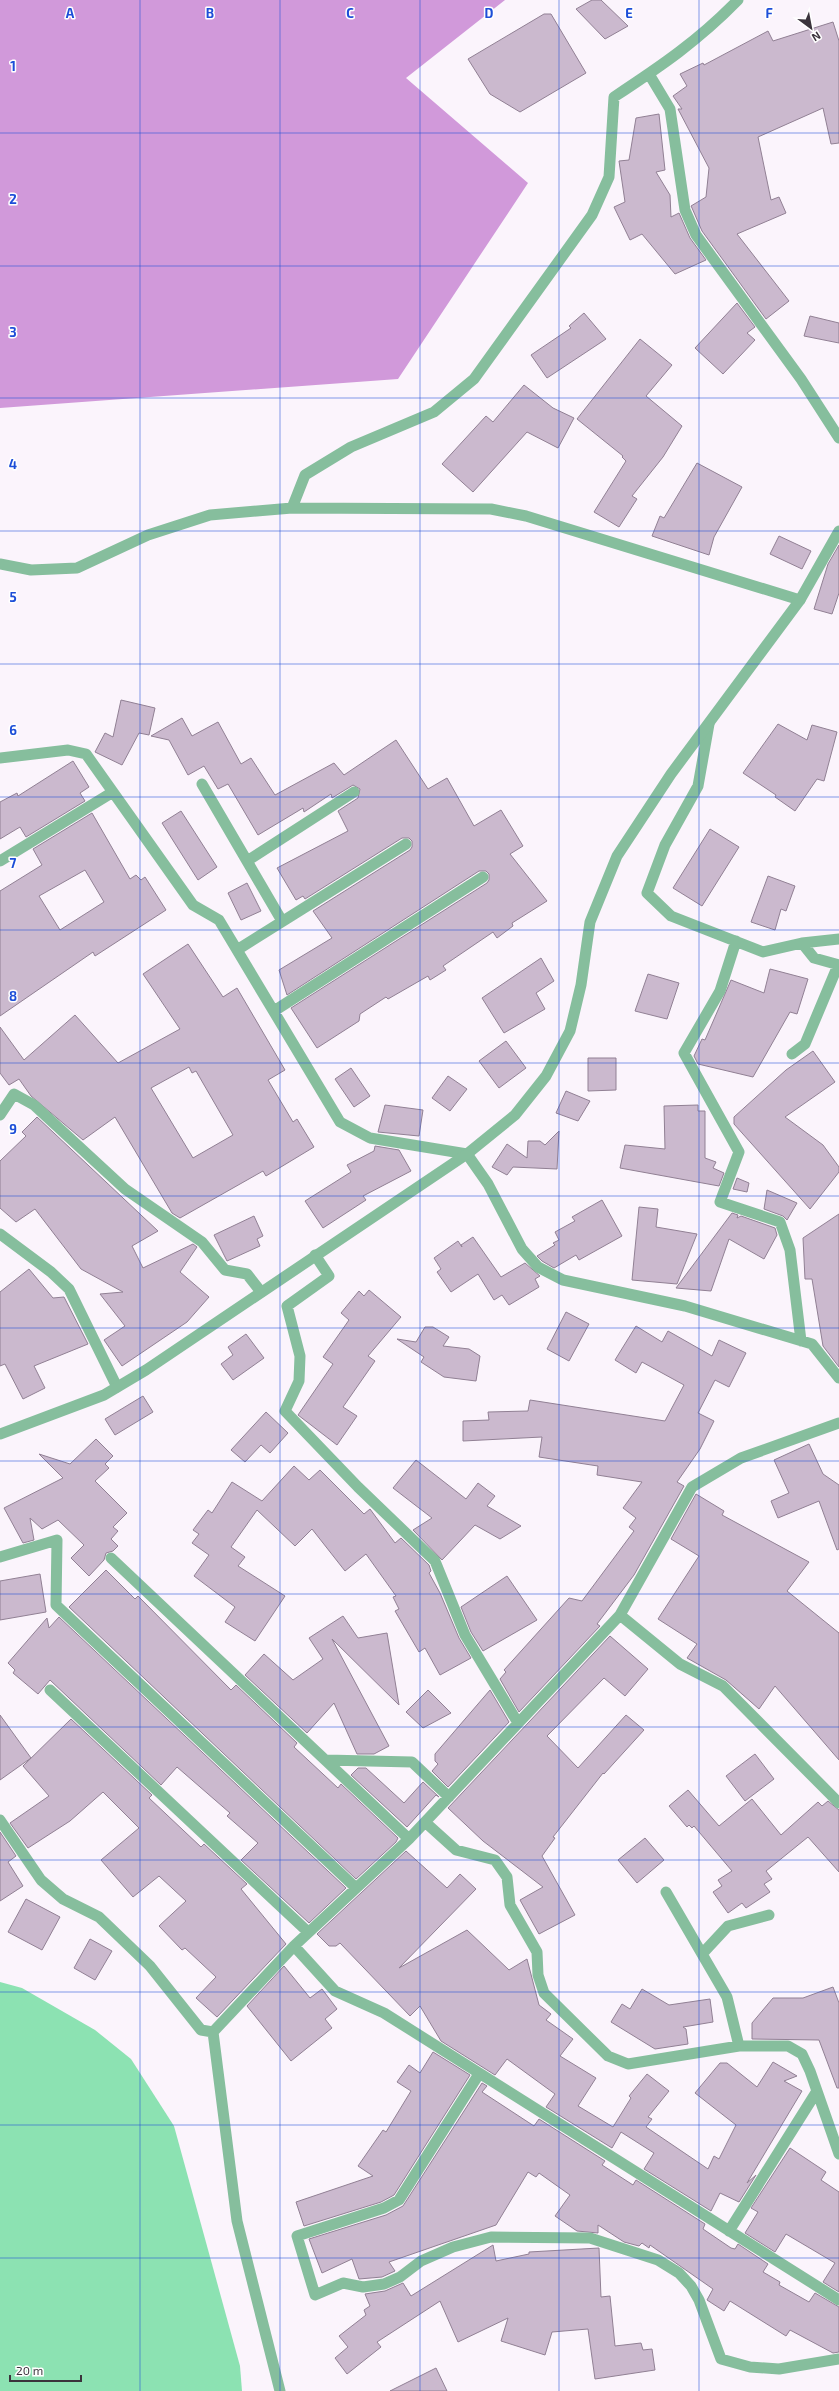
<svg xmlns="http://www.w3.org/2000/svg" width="839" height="2391" font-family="'Exo 2',sans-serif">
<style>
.forest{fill:#d199da}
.water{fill:#8ce2b2}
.building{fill:#cbb9ce;stroke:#918094;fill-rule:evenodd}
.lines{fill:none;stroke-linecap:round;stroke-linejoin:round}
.minor{stroke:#86be9d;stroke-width:11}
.tertiary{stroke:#86be9d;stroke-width:11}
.grid{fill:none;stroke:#1d4ed8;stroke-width:1;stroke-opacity:0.55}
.grid-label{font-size:13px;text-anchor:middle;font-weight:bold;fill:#1d4ed8;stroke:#fff;stroke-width:3;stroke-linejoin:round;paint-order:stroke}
</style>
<rect width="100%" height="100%" fill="#fbf4fc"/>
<path class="forest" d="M 0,0 L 505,0 L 406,78 L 528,183 L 398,379 L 0,408 Z"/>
<path class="water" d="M 0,1982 L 22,1988 L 95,2030 L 131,2059 L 174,2126 L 240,2366 L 242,2391 L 0,2391 Z"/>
<path class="building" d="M 592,0 L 601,0 L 628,26 L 605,39 L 576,9 Z
M 544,14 L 551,14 L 586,73 L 520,112 L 490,94 L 468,59 Z
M 833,22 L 839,41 L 839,143 L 831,144 L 823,108 L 758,137 L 771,200 L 779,197 L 786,213 L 737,234 L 789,301 L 766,319 L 702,231 L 692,208 L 691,206 L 706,197 L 709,168 L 678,109 L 682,109 L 673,96 L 687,86 L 680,74 L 703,63 L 704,65 L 768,31 L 773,41 Z
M 659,114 L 665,170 L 656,172 L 670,195 L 671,217 L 679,213 L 690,238 L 706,260 L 675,274 L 642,234 L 630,240 L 614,207 L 625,202 L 619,161 L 629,160 L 636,118 Z
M 737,303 L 755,327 L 747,333 L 755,340 L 723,374 L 695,348 Z
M 584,313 L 606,339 L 547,378 L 531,355 L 571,328 L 569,326 Z
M 810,316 L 839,323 L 839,343 L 804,336 Z
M 640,339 L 672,365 L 646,396 L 682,426 L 663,457 L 632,496 L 637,499 L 619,527 L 594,512 L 626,461 L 622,457 L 623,456 L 577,419 Z
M 524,385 L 553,408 L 574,418 L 558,448 L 527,432 L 473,492 L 442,464 L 486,416 L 493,422 Z
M 697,463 L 742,487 L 714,537 L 709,555 L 652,536 L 660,516 L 664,518 Z
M 779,536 L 811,551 L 802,569 L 770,554 Z
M 839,545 L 839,593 L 832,614 L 814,609 L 828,564 Z
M 121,700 L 155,708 L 149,735 L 139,733 L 122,765 L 95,752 L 105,733 L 113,737 Z
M 182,718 L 192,736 L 218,722 L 241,764 L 251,758 L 275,795 L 334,763 L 344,775 L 396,740 L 428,789 L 447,778 L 474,826 L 501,810 L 523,846 L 510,854 L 547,901 L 512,923 L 513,926 L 497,938 L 493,932 L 443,966 L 446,970 L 430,980 L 428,976 L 388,999 L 386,997 L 360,1014 L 359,1021 L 317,1048 L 291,1008 L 487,883 L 489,880 L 489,874 L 486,871 L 479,871 L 287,995 L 279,970 L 332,938 L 313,911 L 410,850 L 412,847 L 412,841 L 409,838 L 402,838 L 305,899 L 303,896 L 296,900 L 277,868 L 348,831 L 338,811 L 358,798 L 360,789 L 353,785 L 332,798 L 331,794 L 304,812 L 303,808 L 258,835 L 228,784 L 218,789 L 204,766 L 188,775 L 169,740 L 151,736 Z
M 778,724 L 807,740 L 812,725 L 837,732 L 824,781 L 817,779 L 795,811 L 775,797 L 776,795 L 743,773 Z
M 73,761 L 89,787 L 80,793 L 85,801 L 26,837 L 20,827 L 0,839 L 0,802 L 17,793 L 18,796 Z
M 181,811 L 217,867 L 198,880 L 162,823 Z
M 92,813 L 130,879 L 136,875 L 141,880 L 145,877 L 166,910 L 95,956 L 93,952 L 0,1016 L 0,891 L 42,865 L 33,849 ZM 85,870 L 104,902 L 60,930 L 39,896 Z
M 710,829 L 739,847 L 702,906 L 673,888 Z
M 768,876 L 795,886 L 786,911 L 781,909 L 775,930 L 751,922 Z
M 247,883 L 261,911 L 241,920 L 228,893 Z
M 188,944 L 223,997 L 237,988 L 285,1070 L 268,1080 L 293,1122 L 297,1119 L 314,1147 L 266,1176 L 263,1171 L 180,1218 L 172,1213 L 115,1117 L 83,1140 L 31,1096 L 19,1079 L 9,1085 L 0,1073 L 0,1027 L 24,1060 L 75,1015 L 118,1063 L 180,1029 L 143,974 ZM 189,1067 L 192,1073 L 196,1071 L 233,1135 L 193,1158 L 151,1088 Z
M 541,958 L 554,981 L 536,993 L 545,1009 L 504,1033 L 482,998 Z
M 770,969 L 808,979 L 797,1014 L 790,1012 L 753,1077 L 698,1064 L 694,1056 L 702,1039 L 705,1040 L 731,980 L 764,993 Z
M 648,974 L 679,983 L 667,1019 L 635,1011 Z
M 506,1041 L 526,1068 L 499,1088 L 479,1061 Z
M 813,1051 L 835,1082 L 785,1117 L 823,1145 L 839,1167 L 839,1172 L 810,1209 L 734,1124 L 734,1117 L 786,1070 Z
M 588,1058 L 616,1058 L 616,1090 L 588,1091 Z
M 351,1068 L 370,1096 L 354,1107 L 335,1079 Z
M 448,1076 L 467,1089 L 450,1111 L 432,1098 Z
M 566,1091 L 590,1101 L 578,1121 L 556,1113 Z
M 385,1105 L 423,1110 L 419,1136 L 378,1132 Z
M 698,1105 L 698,1111 L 705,1111 L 705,1158 L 716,1162 L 713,1168 L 724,1173 L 719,1186 L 620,1168 L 625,1145 L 665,1149 L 664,1106 Z
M 37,1117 L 158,1231 L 132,1246 L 143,1268 L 193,1244 L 197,1247 L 180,1272 L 209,1297 L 187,1322 L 122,1366 L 104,1340 L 125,1326 L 100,1294 L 123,1292 L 81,1269 L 35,1209 L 16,1222 L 0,1208 L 0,1161 L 26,1136 L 22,1132 Z
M 559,1131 L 557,1169 L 513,1167 L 507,1175 L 492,1167 L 507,1144 L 527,1158 L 528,1141 L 540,1141 L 545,1145 Z
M 375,1146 L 399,1150 L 411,1171 L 363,1196 L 366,1200 L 323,1228 L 305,1201 L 351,1172 L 347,1165 L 374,1151 Z
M 737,1178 L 749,1183 L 747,1192 L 733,1189 Z
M 767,1190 L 797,1203 L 787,1220 L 783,1216 L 764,1209 Z
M 602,1200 L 622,1236 L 579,1260 L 576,1255 L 554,1268 L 542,1261 L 537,1256 L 555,1245 L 553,1243 L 559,1240 L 555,1232 L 575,1221 L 572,1217 Z
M 639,1207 L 658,1209 L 656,1227 L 697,1234 L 677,1284 L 632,1280 Z
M 732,1213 L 738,1215 L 737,1218 L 741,1216 L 775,1228 L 777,1235 L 764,1259 L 729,1239 L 711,1291 L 676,1288 Z
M 839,1214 L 839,1367 L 823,1346 L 812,1279 L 805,1279 L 803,1238 Z
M 254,1216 L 263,1236 L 257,1239 L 260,1246 L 227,1261 L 214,1235 Z
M 473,1237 L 501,1277 L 525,1263 L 540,1276 L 535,1279 L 539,1287 L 509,1305 L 502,1295 L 494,1300 L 478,1274 L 451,1292 L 437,1272 L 441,1269 L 434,1258 L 458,1241 L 462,1247 L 461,1245 Z
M 29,1269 L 53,1298 L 64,1297 L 88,1344 L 34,1366 L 45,1388 L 23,1399 L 5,1364 L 0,1366 L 0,1292 Z
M 369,1290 L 401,1317 L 368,1356 L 375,1361 L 343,1407 L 357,1416 L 337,1445 L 298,1415 L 333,1364 L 323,1357 L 349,1320 L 341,1313 L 359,1291 L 364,1296 Z
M 566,1312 L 589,1324 L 569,1361 L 547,1349 Z
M 636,1326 L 662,1342 L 668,1331 L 712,1356 L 719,1340 L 746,1353 L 729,1387 L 715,1380 L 698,1413 L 714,1421 L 700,1449 L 677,1482 L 684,1486 L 634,1575 L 597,1624 L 600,1626 L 519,1712 L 500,1679 L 506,1672 L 504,1670 L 569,1598 L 582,1601 L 634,1531 L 629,1527 L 636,1518 L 623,1508 L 642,1482 L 597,1475 L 598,1466 L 539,1457 L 542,1437 L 463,1441 L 463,1421 L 489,1420 L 488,1412 L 528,1411 L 530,1400 L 665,1421 L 684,1385 L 642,1362 L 636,1373 L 615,1360 Z
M 425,1327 L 433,1327 L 449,1337 L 443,1346 L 469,1349 L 480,1356 L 476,1381 L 444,1377 L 421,1362 L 424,1357 L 397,1339 L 416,1342 Z
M 246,1334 L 264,1358 L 233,1380 L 221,1364 L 233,1355 L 228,1347 Z
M 143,1396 L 153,1412 L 115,1435 L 105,1419 Z
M 266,1412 L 288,1433 L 270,1453 L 261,1445 L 245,1462 L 231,1450 Z
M 96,1439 L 113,1456 L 105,1464 L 109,1468 L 95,1481 L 127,1513 L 113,1527 L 118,1531 L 111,1539 L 118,1546 L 113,1551 L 106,1553 L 104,1560 L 89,1576 L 71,1558 L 84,1545 L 58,1520 L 42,1529 L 30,1518 L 34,1540 L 23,1543 L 4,1508 L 63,1478 L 39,1454 L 70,1464 Z
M 809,1444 L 823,1474 L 839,1485 L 839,1549 L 837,1550 L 819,1501 L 778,1518 L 771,1501 L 789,1493 L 774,1460 Z
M 416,1460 L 466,1499 L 478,1483 L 495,1496 L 487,1506 L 521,1526 L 500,1539 L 475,1525 L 442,1560 L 413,1530 L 432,1518 L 393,1488 Z
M 294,1466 L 309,1480 L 320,1470 L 364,1514 L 370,1509 L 395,1543 L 401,1538 L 429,1565 L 431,1571 L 429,1573 L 440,1593 L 459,1638 L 471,1658 L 440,1675 L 425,1648 L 419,1652 L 395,1611 L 399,1609 L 393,1597 L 396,1596 L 366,1554 L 345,1571 L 312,1529 L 295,1546 L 257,1510 L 231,1547 L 245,1557 L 238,1566 L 285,1596 L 255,1641 L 225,1622 L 235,1607 L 194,1576 L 209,1555 L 192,1543 L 199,1534 L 193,1530 L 208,1510 L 212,1513 L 232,1482 L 262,1501 Z
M 696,1494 L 724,1511 L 722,1515 L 809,1562 L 787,1591 L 839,1633 L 839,1760 L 775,1686 L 759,1709 L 726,1680 L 687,1658 L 697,1644 L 658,1619 L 699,1556 L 671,1539 Z
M 106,1570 L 135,1599 L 138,1596 L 231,1690 L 236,1685 L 297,1743 L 294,1747 L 338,1788 L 341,1784 L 398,1838 L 396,1842 L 356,1879 L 69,1607 Z
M 40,1574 L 46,1612 L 0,1620 L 0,1581 Z
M 507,1576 L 537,1620 L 483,1651 L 471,1632 L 461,1607 Z
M 343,1616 L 358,1638 L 387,1633 L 399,1705 L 332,1639 L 389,1746 L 374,1754 L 357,1754 L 334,1703 L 307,1733 L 245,1675 L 264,1654 L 293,1680 L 323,1659 L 309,1638 Z
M 59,1617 L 346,1888 L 309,1923 L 241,1860 L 258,1843 L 227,1816 L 230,1813 L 177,1767 L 161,1785 L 50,1680 L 38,1694 L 13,1673 L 15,1670 L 8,1663 L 47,1618 L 49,1628 Z
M 610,1636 L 648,1669 L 625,1696 L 604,1678 L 547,1736 L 578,1768 L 626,1715 L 644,1730 L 604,1774 L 603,1773 L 553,1837 L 555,1838 L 542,1856 L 575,1915 L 539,1934 L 520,1900 L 543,1887 L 483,1841 L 448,1808 Z
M 428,1690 L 451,1713 L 423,1728 L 406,1712 Z
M 490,1690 L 509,1722 L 448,1787 L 432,1771 L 438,1764 L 435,1761 L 435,1754 Z
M 0,1715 L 31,1758 L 0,1780 Z
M 71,1719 L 152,1795 L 149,1798 L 201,1847 L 204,1844 L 247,1884 L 241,1889 L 286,1944 L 217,2017 L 196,1998 L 216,1977 L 185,1948 L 182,1950 L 159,1926 L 186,1901 L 159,1876 L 133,1897 L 101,1860 L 139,1828 L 103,1792 L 70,1821 L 28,1848 L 10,1823 L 49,1796 L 23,1766 Z
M 755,1754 L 774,1779 L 745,1801 L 726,1776 Z
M 358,1768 L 366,1768 L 404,1803 L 423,1782 L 439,1797 L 436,1795 L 407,1827 L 351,1775 Z
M 688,1790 L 719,1826 L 752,1799 L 781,1835 L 818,1802 L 822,1806 L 828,1801 L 839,1810 L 839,1872 L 808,1837 L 766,1871 L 772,1879 L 764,1884 L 770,1892 L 746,1908 L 742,1903 L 728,1913 L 713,1892 L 722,1886 L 718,1880 L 732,1871 L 694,1826 L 692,1828 L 689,1825 L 687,1827 L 669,1806 Z
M 0,1832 L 16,1856 L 8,1862 L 23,1886 L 0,1901 Z
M 645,1838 L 664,1860 L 637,1883 L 618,1860 Z
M 406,1851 L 447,1888 L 460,1874 L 476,1889 L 399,1968 L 467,1930 L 509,1970 L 527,1959 L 539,2005 L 551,2014 L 546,2020 L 573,2039 L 560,2056 L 596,2078 L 578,2106 L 613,2127 L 631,2098 L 629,2096 L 647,2074 L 669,2091 L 648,2117 L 652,2119 L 646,2127 L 708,2169 L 714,2156 L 719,2159 L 736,2125 L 695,2093 L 720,2063 L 727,2063 L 757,2087 L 773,2062 L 797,2076 L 784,2081 L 802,2091 L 747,2183 L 756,2175 L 739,2202 L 720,2193 L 711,2211 L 644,2169 L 654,2153 L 621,2132 L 612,2148 L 546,2107 L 555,2094 L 507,2059 L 495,2075 L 441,2041 L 420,2006 L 410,2016 L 340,1943 L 336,1946 L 329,1946 L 317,1934 Z
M 26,1899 L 60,1917 L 42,1950 L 8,1932 Z
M 90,1939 L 112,1951 L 95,1980 L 74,1968 Z
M 284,1966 L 310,1998 L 322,1989 L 337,2009 L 325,2019 L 332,2028 L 291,2061 L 247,2006 Z
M 833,1987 L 839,2003 L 839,2088 L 837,2088 L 819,2040 L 752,2039 L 752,2023 L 773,1998 L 803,1998 Z
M 642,1989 L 669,2005 L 710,1999 L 713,2022 L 683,2027 L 686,2029 L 688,2044 L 655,2049 L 611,2022 L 622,2004 L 630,2009 Z
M 433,2052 L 470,2075 L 394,2195 L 381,2202 L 304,2226 L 296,2202 L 373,2176 L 358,2166 L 383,2130 L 386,2132 L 411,2091 L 397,2082 L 409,2065 L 420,2073 Z
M 482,2083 L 487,2086 L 482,2092 L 534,2126 L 539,2119 L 605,2161 L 602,2165 L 633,2185 L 636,2180 L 705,2224 L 703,2229 L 731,2248 L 735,2249 L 738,2244 L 768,2264 L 763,2272 L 780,2282 L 779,2285 L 809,2302 L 815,2293 L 839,2307 L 839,2352 L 833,2353 L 790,2330 L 786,2336 L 730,2301 L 724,2311 L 707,2300 L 713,2289 L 650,2245 L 649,2248 L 642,2243 L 639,2246 L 624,2242 L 598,2225 L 598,2233 L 577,2231 L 555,2216 L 570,2195 L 539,2173 L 536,2177 L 528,2172 L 496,2225 L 389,2262 L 395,2271 L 382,2277 L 359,2279 L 352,2259 L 322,2273 L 309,2239 L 386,2215 L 403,2206 Z
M 790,2148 L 826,2172 L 821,2180 L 839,2192 L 839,2292 L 823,2282 L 835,2263 L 786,2234 L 775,2252 L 745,2233 L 758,2212 L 751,2208 Z
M 493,2245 L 496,2261 L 529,2254 L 529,2252 L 599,2248 L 601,2297 L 610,2296 L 615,2346 L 641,2343 L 643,2350 L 652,2349 L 655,2370 L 595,2379 L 588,2329 L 552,2332 L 545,2355 L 501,2341 L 508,2318 L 458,2342 L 440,2301 L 377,2342 L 381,2347 L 347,2374 L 335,2358 L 348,2347 L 339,2336 L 366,2315 L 364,2310 L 370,2306 L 365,2294 L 385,2291 L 403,2283 L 411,2296 Z
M 436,2368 L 447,2391 L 390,2391 Z"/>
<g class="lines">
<path class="minor" d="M 649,74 L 670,109 L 685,210 L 696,235 L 801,379 L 839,438
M 292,508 L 305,475 L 351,447 L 434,412 L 474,379 L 592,215 L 609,177 L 614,97 C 661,66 698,41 738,0
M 0,564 L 31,570 L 77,568 L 148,535 L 210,515 L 292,508 L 491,509 L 526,516 L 800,600
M 709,724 L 698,786 L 665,845 L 647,893 L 671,916 L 763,952 L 802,943 L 839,939
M 0,758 L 68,750 L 86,754 L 193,905 L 219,920 L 340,1122 L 370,1138 L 467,1154 L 488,1184 L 522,1249 L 538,1267 L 563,1280 L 685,1306 L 812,1344 L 839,1378
M 202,784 L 282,921
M 0,861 L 113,792
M 247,861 L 354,792
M 736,941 L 720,991 L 684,1053 L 739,1152 L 720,1202 L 780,1222 L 790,1250 L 801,1341
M 802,943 L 814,958 L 839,965
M 237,950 L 406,844
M 274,1011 L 483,877
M 792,1054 L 805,1044 L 838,965
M 0,1115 L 14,1094 L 34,1105 L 125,1189 L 202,1242 L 225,1270 L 247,1274 L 261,1292
M 0,1234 L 51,1272 L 69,1289 L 117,1387
M 315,1255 L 329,1276 L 287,1306 L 300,1356 L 299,1381 L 285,1411 L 358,1487 L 435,1561 L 465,1635 L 518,1723
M 0,1557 L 57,1540 L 56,1605 L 356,1888
M 111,1558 L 409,1839
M 620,1615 L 680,1664 L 723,1686 L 839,1803
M 50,1690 L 308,1932
M 326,1760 L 412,1762 L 449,1797
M 0,1820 L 41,1880 L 63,1899 L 99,1917 L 150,1966 L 201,2030 L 213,2032
M 425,1822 L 456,1850 L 495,1860 L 507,1877 L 510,1905 L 537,1952 L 538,1975 L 544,1993 L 608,2056 L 628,2064 L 739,2046 L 788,2046 L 802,2054 L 810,2071 L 839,2154
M 666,1892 L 727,1997 L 739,2046
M 294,1946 L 335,1991 L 384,2013 L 839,2300
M 702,1954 L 728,1926 L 769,1915
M 213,2032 L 294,1946 L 409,1839 L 620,1615 L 692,1487 L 741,1458 L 839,1423
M 213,2032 L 237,2221 L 280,2391
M 479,2074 L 399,2200 L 384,2208 L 297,2236 L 315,2295 L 343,2283 L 363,2287 L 384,2284 L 400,2277 L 421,2261 L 453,2247 L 491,2237 L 590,2238 L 658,2260 L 679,2273 L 691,2286 L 699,2300 L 721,2359 L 750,2367 L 779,2369 L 839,2359
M 729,2231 L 817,2091"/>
<path class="tertiary" d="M 0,1434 L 104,1395 L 146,1370 L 467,1154 L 515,1115 L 546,1076 L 570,1031 L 581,985 L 590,922 L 617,856 L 671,774 L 800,600 L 839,531"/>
</g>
<path class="grid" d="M 140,0 L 140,2391M 280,0 L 280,2391M 420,0 L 420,2391M 559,0 L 559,2391M 699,0 L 699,2391M 0,133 L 839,133M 0,266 L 839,266M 0,398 L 839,398M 0,531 L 839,531M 0,664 L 839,664M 0,797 L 839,797M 0,930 L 839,930M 0,1063 L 839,1063M 0,1196 L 839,1196M 0,1328 L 839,1328M 0,1461 L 839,1461M 0,1594 L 839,1594M 0,1727 L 839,1727M 0,1860 L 839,1860M 0,1992 L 839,1992M 0,2125 L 839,2125M 0,2258 L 839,2258"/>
<g class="grid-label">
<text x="70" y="18">A</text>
<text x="210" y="18">B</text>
<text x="350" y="18">C</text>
<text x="489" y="18">D</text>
<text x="629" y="18">E</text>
<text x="769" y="18">F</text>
<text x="13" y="71">1</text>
<text x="13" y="204">2</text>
<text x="13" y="337">3</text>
<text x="13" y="469">4</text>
<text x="13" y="602">5</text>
<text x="13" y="735">6</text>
<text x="13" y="868">7</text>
<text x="13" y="1001">8</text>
<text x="13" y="1134">9</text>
</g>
<g transform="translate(811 28) rotate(148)" stroke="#ffffff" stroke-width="3" paint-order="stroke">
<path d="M0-3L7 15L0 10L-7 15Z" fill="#3b333c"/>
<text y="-6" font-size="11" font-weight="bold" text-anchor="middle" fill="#3b333c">N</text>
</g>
<path d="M10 2375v6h71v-6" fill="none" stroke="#3b333c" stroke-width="2"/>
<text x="16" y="2375" font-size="12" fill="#3b333c" stroke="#ffffff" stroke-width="3" paint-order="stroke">20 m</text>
</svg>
